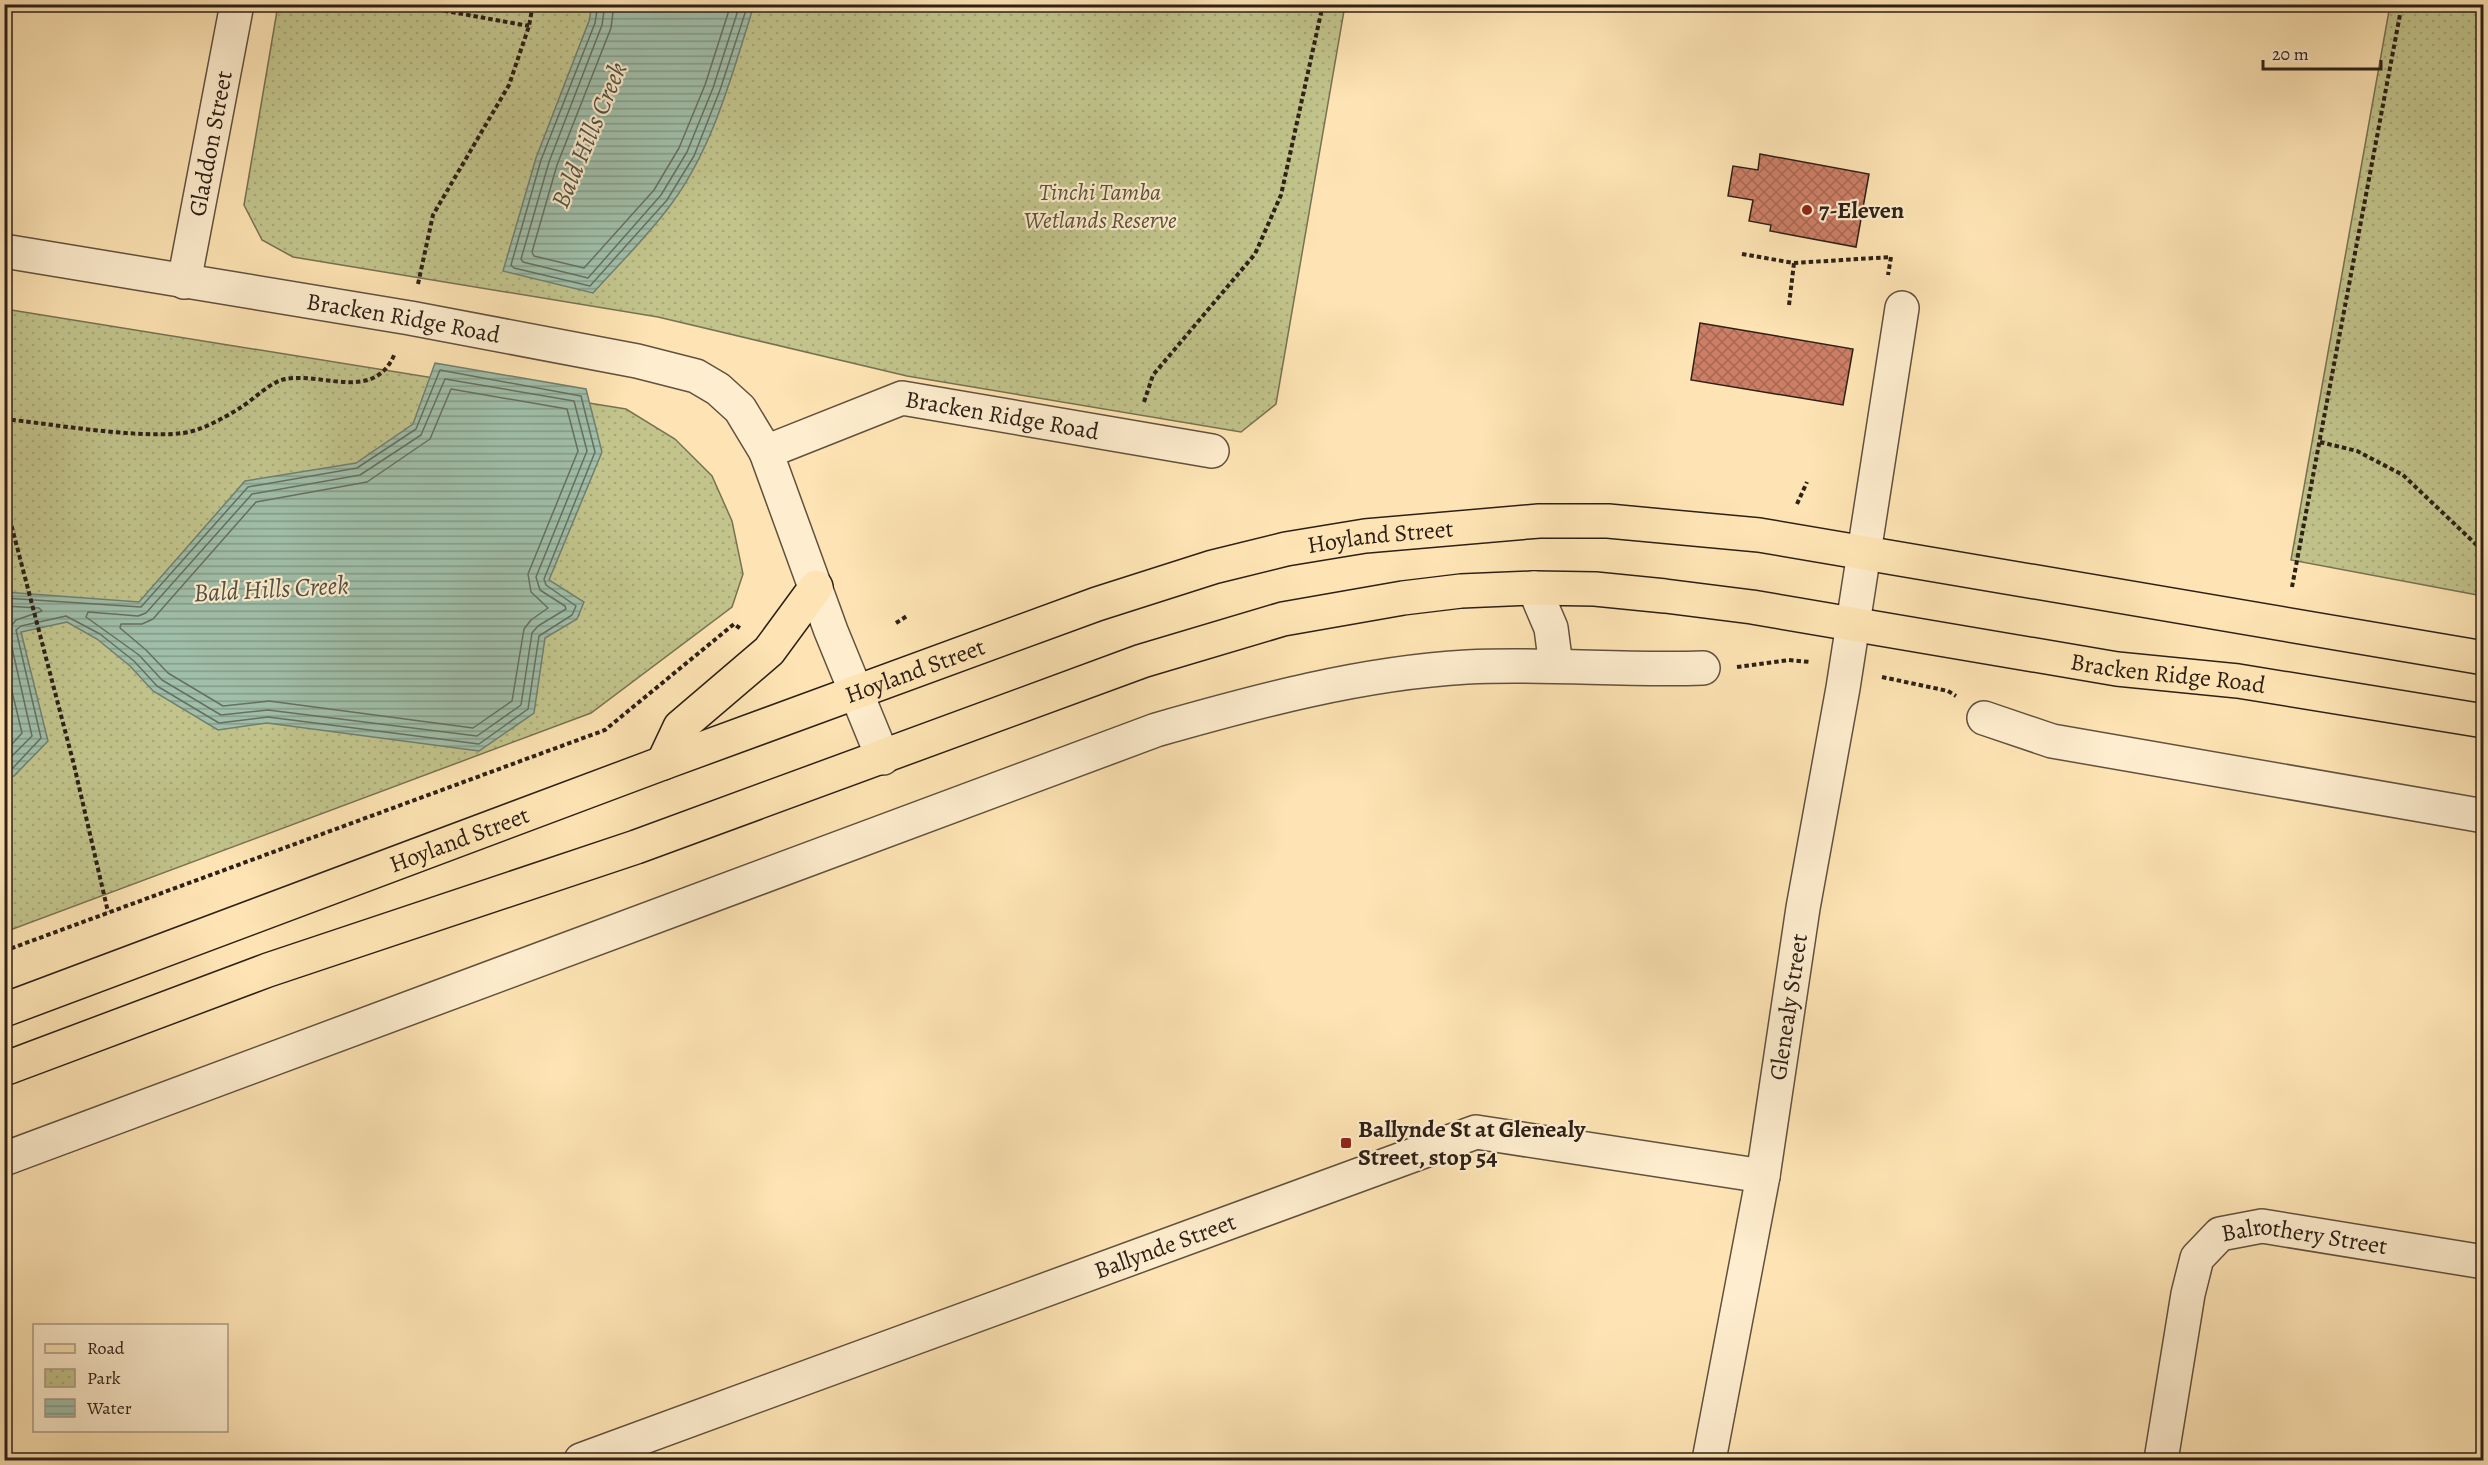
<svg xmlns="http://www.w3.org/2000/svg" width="2488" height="1465" font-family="Alegreya,serif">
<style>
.park{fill:url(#park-dots);stroke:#787252;stroke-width:1.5}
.water{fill:url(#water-rules);stroke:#727f70;stroke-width:1.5}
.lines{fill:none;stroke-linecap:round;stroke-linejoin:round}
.shore{stroke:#667061;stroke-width:1.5}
.building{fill:url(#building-cross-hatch);stroke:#2d2018;stroke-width:1.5}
.minor-casing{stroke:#61513f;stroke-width:36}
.major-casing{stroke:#2d2018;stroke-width:36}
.path{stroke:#2d2018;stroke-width:4;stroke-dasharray:4.5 3;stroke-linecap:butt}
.minor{stroke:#feedce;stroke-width:33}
.major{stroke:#fee4b4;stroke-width:33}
.poi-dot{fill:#8f2418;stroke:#feedce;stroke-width:2}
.labels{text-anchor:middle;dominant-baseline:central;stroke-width:4.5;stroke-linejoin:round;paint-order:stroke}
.street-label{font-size:24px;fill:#2d2018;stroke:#feedce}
.park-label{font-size:24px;font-style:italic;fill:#5a513b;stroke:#feedce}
.poi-label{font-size:24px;font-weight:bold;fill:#2d2018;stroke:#feedce;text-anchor:start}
.water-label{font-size:26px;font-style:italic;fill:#505044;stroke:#feedce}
</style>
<defs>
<pattern id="park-dots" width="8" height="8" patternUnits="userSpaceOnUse" patternTransform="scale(1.5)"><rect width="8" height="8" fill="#c2c48c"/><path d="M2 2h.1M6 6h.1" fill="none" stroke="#a7a878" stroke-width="1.8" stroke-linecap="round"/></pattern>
<pattern id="water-rules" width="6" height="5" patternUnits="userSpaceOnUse" patternTransform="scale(1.5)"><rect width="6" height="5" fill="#a0bfaa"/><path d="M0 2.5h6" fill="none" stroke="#839b89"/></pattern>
<pattern id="building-cross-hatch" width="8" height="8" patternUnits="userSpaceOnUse" patternTransform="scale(1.5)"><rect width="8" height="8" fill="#cd7f66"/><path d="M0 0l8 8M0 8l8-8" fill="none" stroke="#a76853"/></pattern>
</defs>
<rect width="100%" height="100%" fill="#fee4b4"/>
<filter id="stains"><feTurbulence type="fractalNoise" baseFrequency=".00333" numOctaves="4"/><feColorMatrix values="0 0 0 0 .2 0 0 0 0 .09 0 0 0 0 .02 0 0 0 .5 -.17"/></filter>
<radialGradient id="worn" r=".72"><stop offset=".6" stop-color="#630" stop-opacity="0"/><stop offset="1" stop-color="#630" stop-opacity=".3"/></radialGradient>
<path class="park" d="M 278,5 L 1345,5 L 1276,404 L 1241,432 L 907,376 L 658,317 L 293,257 L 262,240 L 244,205 Z
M 2390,5 L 2483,5 L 2483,596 L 2291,560 Z
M 5,309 L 626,409 L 675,439 L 712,476 L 732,521 L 743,574 L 732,607 L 591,713 L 5,932 Z"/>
<path class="water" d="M 592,5 L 754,5 C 733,71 714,146 672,203 C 649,235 619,264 593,293 L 503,271 L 536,158 L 589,21 Z
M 435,363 L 586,389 L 602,452 L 549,580 L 584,602 L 577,619 L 545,638 L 534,713 L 479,751 L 267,723 L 218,730 L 153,691 L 130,666 L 97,639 L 67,622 L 21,632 L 48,741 L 14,776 L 5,778 L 5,592 L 139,602 L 245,481 L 356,463 L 413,424 Z"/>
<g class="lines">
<path class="shore" d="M 598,4 L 595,23 L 541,160 L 511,265 L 514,268 L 590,286 L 667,200 L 694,156 L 720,90 L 748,4
M 605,4 L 602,25 L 549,162 L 521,259 L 523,262 L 588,278 L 661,195 L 687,152 L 713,88 L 740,4
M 614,4 L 611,28 L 557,165 L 532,252 L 534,256 L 584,268 L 654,190 L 679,148 L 705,85 L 731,4
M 445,379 L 574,401 L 587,451 L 536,577 L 540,590 L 565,606 L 566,609 L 538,626 L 532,633 L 521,705 L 477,736 L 268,710 L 221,715 L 162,680 L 139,655 L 86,617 L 88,612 L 138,616 L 146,613 L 252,494 L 360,475 L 421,435 Z
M 451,389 L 567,409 L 578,451 L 528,574 L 531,592 L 548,608 L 531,620 L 524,629 L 512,701 L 473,728 L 269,701 L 223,706 L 168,673 L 146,650 L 120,628 L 121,624 L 142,624 L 153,619 L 256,502 L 367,482 L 430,439 Z
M 4,598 L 141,607 L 248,487 L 357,468 L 416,429 L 440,370 L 581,396 L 595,452 L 544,579 L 546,585 L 576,606 L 572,615 L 539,636 L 528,709 L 479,744 L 268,717 L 219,723 L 157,686 L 134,661 L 100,634 L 66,616 L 21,626 L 16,630 L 41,738 L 11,770 L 4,772
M 4,606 L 39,608 L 42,611 L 16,620 L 8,630 L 32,736 L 4,764
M 4,658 L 22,733 L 4,753"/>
</g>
<path class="building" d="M 1760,154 L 1869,174 L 1856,247 L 1770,231 L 1771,225 L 1749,221 L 1753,200 L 1728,196 L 1733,166 L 1758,170 Z
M 1700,323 L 1853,349 L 1843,405 L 1691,380 Z"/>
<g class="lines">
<g class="minor-casing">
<g id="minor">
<path id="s1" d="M 4,251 L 410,318 L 637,361 L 696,376 L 718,389 L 740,409 L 766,452 L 831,631 L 883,758"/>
<path id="s2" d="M 184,282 L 237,4"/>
<path id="s3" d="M 766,452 L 902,398 L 1212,451"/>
<path d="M 1534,588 L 1551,628 L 1556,666"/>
<path d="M 1984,718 L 2052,741 L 2484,816"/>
<path d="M 4,1159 L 1156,730 C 1258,701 1361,673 1467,667 C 1546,663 1625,671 1703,668"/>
<path id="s4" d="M 581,1460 L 1476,1132 L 1763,1176"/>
<path id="s5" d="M 1709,1460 L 1763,1176 L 1803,908 L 1843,688 L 1902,308"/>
<path id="s6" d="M 2161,1460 L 2188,1294 L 2197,1258 L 2220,1234 L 2262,1226 L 2484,1262"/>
</g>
</g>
<g class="major-casing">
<g id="major">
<path d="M 663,763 L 680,727 L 769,651 L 816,587"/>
<path id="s7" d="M 4,1010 L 663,763 L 1097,604 L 1213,567 L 1286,549 L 1365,536 L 1539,521 L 1608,521 L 1759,535 L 2484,658"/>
<path id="s8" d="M 4,1069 L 268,970 L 636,847 L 1142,661 L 1283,619 L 1403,598 L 1461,591 L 1534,588 L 1595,589 L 1665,596 L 1752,607 L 2117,669 L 2238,681 L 2484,721"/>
</g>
</g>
<path class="path" d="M 407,4 L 529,26
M 1742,254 L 1794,263 L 1891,257 L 1888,275
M 418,284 L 433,215 L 509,85 L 529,26 L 533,4
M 1789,305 L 1794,263
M 1144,402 L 1153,375 L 1255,254 L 1281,195 L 1323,4
M 4,419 C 47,423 163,444 199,429 C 213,424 227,416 240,408 C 253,400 270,382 285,379 C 323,372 375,403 395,353
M 2320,442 L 2357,451 L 2403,475 L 2484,552
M 4,497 L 74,765 L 108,912
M 1797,504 L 1807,482
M 2292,587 L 2402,4
M 896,623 L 907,616
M 1737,667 L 1789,660 L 1810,662
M 1882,677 L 1948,691 L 1956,696
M 4,951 L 605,730 L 734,624 L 741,629"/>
<use href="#minor" class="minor"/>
<use href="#major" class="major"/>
</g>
<g class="poi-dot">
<circle cx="1807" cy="210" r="6"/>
<rect x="1340" y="1137" width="12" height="12" rx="3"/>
</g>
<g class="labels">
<g class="street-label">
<text stroke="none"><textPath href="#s2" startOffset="141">Gladdon Street</textPath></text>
<text stroke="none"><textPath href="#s1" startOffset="405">Bracken Ridge Road</textPath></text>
<text stroke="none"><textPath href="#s3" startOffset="248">Bracken Ridge Road</textPath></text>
<text stroke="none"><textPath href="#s7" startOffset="1458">Hoyland Street</textPath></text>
<text stroke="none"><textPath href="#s7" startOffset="972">Hoyland Street</textPath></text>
<text stroke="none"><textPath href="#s8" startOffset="2250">Bracken Ridge Road</textPath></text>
<text stroke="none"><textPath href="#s7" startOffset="486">Hoyland Street</textPath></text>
<text stroke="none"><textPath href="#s5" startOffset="460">Glenealy Street</textPath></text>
<text stroke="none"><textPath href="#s6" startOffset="324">Balrothery Street</textPath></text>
<text stroke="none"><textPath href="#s4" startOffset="622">Ballynde Street</textPath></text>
</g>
<g class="park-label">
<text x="1100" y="192">Tinchi Tamba<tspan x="1100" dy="28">Wetlands Reserve</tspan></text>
</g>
<g class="poi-label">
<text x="1819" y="210">7-Eleven</text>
<text x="1358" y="1129">Ballynde St at Glenealy<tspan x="1358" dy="28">Street, stop 54</tspan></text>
</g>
<g class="water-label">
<text transform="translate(589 135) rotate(-67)">Bald Hills Creek</text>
<text transform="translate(271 589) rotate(-3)">Bald Hills Creek</text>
</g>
</g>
<rect width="2488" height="1465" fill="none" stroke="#fee4b4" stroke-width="24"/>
<rect x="6" y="6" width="2476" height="1453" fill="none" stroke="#2d2018" stroke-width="3"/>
<rect x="12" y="12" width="2464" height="1441" fill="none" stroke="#2d2018" stroke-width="1.5"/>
<rect x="33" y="1324" width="195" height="108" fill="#feedce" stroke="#aa9b85" stroke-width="1.5"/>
<rect x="45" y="1344" width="30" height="9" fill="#fee4b4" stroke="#aa9b85" stroke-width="1.5"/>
<text x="87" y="1354" font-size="18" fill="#2d2018">Road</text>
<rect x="45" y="1369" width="30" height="18" fill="url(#park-dots)" stroke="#aa9b85" stroke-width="1.5"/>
<text x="87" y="1384" font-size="18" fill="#2d2018">Park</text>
<rect x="45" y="1399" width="30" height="18" fill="url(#water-rules)" stroke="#aa9b85" stroke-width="1.5"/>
<text x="87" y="1414" font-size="18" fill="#2d2018">Water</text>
<path d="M2263 60v9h118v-9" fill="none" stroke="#2d2018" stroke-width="3"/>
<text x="2272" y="60" font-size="18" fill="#2d2018" stroke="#feedce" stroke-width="4.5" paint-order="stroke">20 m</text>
<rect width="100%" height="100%" filter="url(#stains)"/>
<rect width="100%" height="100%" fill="url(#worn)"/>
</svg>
